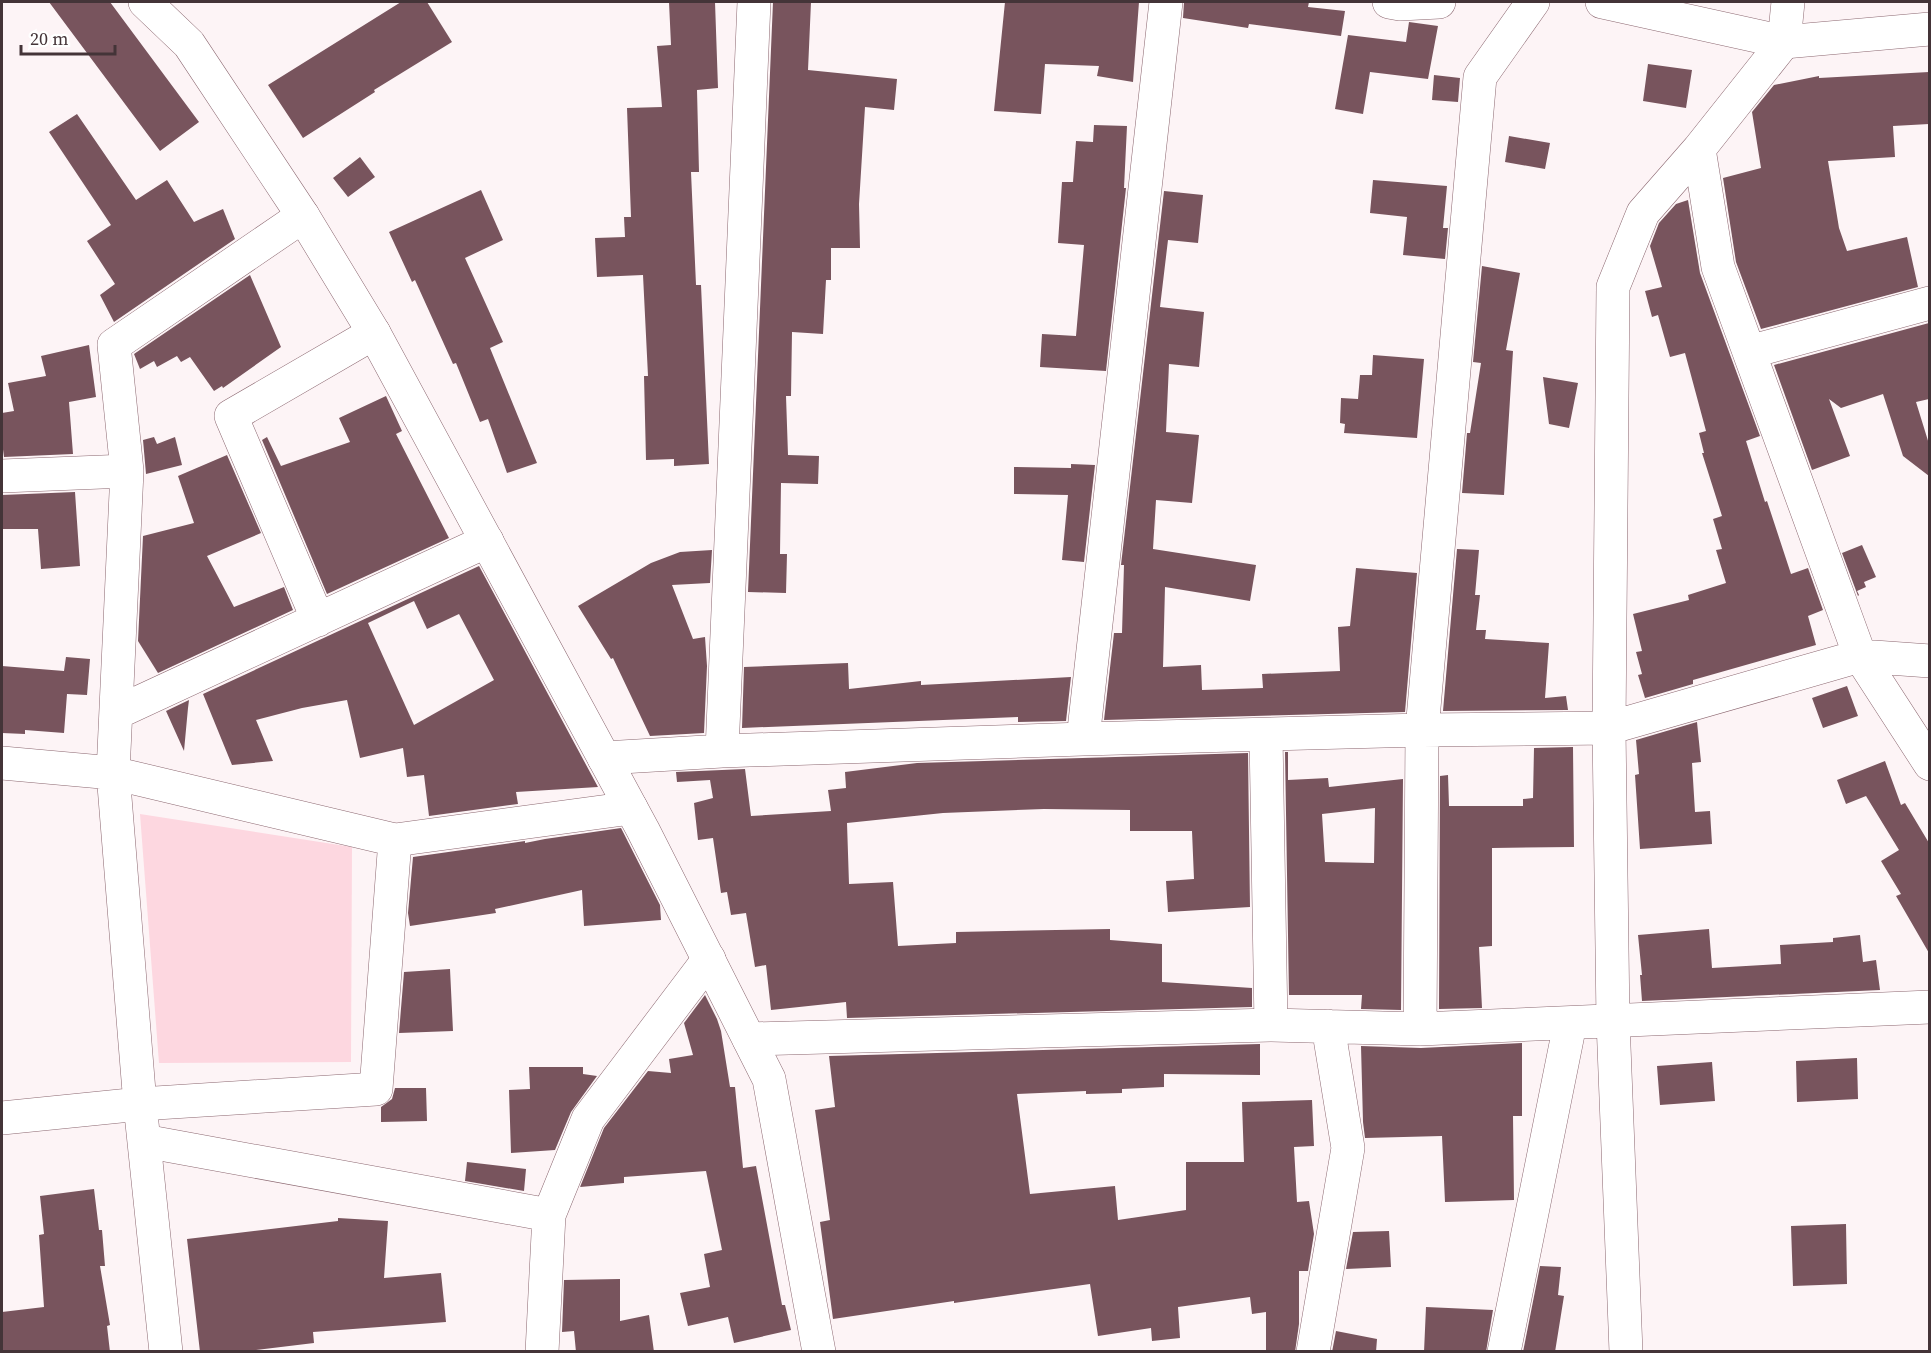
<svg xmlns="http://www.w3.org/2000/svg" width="1931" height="1353" font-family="'Source Serif 4',serif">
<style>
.green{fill:#fdd7e0}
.building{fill:#78545d;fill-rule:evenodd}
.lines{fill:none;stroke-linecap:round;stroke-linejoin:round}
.street-casing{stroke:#8c6871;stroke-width:34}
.secondary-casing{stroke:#8c6871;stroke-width:34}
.street{stroke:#fff;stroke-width:33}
.secondary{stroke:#fff;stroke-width:33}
</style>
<rect width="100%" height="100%" fill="#fdf4f6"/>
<path class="green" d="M 140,814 L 352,847 L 351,1062 L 159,1063 Z"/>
<path class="building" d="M 49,2 L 110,2 L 199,122 L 160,151 Z
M 401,2 L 427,2 L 452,42 L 374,90 L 375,92 L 303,138 L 268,85 Z
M 669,2 L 715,2 L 718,88 L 697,90 L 699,172 L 691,172 L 696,285 L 701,285 L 709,464 L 674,466 L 674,459 L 646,460 L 644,376 L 648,376 L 643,275 L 597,277 L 595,238 L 625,237 L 624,217 L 631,217 L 627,108 L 662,107 L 657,46 L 671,45 Z
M 773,2 L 811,2 L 808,70 L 897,79 L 894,110 L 865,107 L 859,204 L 860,248 L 831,248 L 831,280 L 826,280 L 823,334 L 792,332 L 791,396 L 786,396 L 788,455 L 819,456 L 818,484 L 781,483 L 780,554 L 787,554 L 786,593 L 748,592 Z
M 1005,2 L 1139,2 L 1133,82 L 1097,76 L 1099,66 L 1045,64 L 1041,114 L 994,111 Z
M 1184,2 L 1309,2 L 1308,7 L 1345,11 L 1341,36 L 1249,24 L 1248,28 L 1183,18 Z
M 1409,22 L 1438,26 L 1428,79 L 1370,72 L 1363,114 L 1335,109 L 1348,35 L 1406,42 Z
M 1648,64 L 1692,70 L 1686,108 L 1643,101 Z
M 1929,72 L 1929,124 L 1893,126 L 1895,157 L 1828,161 L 1839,228 L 1847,251 L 1907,237 L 1918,287 L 1761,329 L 1736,262 L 1723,178 L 1761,168 L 1752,112 L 1774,85 L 1819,76 L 1819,78 Z
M 1434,75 L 1460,78 L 1458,102 L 1432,100 Z
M 77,114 L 136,200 L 167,180 L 194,222 L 223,209 L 235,239 L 114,322 L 100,295 L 115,284 L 87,241 L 111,225 L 49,132 Z
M 1094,125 L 1127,126 L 1124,188 L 1126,188 L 1106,371 L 1040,367 L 1042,334 L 1076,336 L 1084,245 L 1058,243 L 1062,182 L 1073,182 L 1076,141 L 1093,142 Z
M 1509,136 L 1550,143 L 1545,169 L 1505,162 Z
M 360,157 L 375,177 L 348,197 L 333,178 Z
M 1373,180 L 1447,186 L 1443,228 L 1448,228 L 1445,259 L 1403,255 L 1407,217 L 1370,213 Z
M 481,190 L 503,240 L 465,258 L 503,342 L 490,348 L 537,463 L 507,473 L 488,419 L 480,422 L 456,363 L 453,364 L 415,280 L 412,282 L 389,232 Z
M 1164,191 L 1203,195 L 1198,243 L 1168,240 L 1160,307 L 1204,312 L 1199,367 L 1169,364 L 1166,432 L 1199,435 L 1192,503 L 1156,500 L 1153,549 L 1256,565 L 1250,601 L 1165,587 L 1163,667 L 1201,665 L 1202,690 L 1263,688 L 1262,674 L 1340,671 L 1338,627 L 1350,626 L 1356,568 L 1417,573 L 1405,712 L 1104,720 L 1114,633 L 1122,633 L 1124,565 L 1121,565 Z
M 1688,200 L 1700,273 L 1760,436 L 1746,441 L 1765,502 L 1767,501 L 1791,574 L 1808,568 L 1823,610 L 1808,616 L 1816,645 L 1693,680 L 1693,684 L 1645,698 L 1638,675 L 1642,674 L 1636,652 L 1642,651 L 1633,614 L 1689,600 L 1688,595 L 1726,583 L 1716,550 L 1722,549 L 1713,519 L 1722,516 L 1702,453 L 1704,453 L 1699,433 L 1706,431 L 1685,353 L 1670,357 L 1658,315 L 1652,317 L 1645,291 L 1662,287 L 1650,246 L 1659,223 L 1676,204 Z
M 1482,266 L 1520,273 L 1506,350 L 1513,351 L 1504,495 L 1462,493 L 1467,433 L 1470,433 L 1481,363 L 1473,362 Z
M 250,275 L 281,347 L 223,388 L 222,386 L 214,391 L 190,357 L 181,362 L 177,356 L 157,367 L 154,361 L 140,369 L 134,354 Z
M 1929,323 L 1929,399 L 1916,402 L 1929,444 L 1929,476 L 1903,456 L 1883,394 L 1841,408 L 1829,399 L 1850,456 L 1812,470 L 1774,365 Z
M 89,345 L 96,397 L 69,402 L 73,454 L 4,457 L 2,442 L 2,413 L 14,411 L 8,383 L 46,376 L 41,356 Z
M 1373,355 L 1424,359 L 1417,438 L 1344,433 L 1345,424 L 1340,423 L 1341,398 L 1358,399 L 1360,375 L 1372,375 Z
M 1543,377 L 1578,383 L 1569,428 L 1549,424 Z
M 386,396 L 402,431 L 396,434 L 449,538 L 327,594 L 262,440 L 267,437 L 281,466 L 350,442 L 339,418 Z
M 154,437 L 157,444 L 175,437 L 182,465 L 146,474 L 143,440 Z
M 227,455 L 261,533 L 207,556 L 234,607 L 284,587 L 293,610 L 158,673 L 138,641 L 143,536 L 194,523 L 178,476 Z
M 1071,464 L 1095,465 L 1084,562 L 1062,560 L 1068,495 L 1014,494 L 1014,467 L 1071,468 Z
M 75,492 L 80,566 L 41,569 L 38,529 L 2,529 L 2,495 Z
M 1862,545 L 1876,577 L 1864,582 L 1866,587 L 1857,591 L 1859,595 L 1858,596 L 1842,553 Z
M 1457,549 L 1479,550 L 1475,595 L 1480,595 L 1476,630 L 1486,630 L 1485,639 L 1549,643 L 1545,698 L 1566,696 L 1568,710 L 1443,711 Z
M 712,550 L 710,583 L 672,585 L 693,639 L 705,637 L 707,666 L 704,733 L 650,736 L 613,658 L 611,659 L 578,606 L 651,563 L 680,552 Z
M 479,566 L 598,787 L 516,792 L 518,804 L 429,816 L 424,775 L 407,777 L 403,748 L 360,758 L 347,700 L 302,708 L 256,720 L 273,761 L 232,765 L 203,694 ZM 414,601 L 427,629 L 459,614 L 494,680 L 414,725 L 368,623 Z
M 66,657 L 90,659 L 87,695 L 67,694 L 64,733 L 25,730 L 25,734 L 2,733 L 2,666 L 64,671 Z
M 848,663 L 849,689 L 921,681 L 921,685 L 1071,677 L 1066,721 L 1018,722 L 1018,717 L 742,728 L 744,667 Z
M 1847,686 L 1858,716 L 1823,728 L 1812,698 Z
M 189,700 L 188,708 L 184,751 L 166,711 Z
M 1697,722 L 1701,762 L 1692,763 L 1695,812 L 1710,811 L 1712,844 L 1640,849 L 1635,775 L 1639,774 L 1636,740 Z
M 1573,747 L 1574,847 L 1492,848 L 1492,946 L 1479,947 L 1482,1008 L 1439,1009 L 1440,776 L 1448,775 L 1449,806 L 1523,806 L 1523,799 L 1533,798 L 1534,748 Z
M 1285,752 L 1288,752 L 1288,780 L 1328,778 L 1329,787 L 1403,779 L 1401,1010 L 1361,1009 L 1362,995 L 1289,995 ZM 1375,808 L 1374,863 L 1325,862 L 1322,814 Z
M 1248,753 L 1250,907 L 1168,912 L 1166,881 L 1194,879 L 1192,831 L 1130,831 L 1130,810 L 1044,809 L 943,813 L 847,823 L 849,884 L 893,882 L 898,946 L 956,943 L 956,932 L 1110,929 L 1110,940 L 1162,944 L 1162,982 L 1252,988 L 1252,1007 L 847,1018 L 846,1002 L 771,1010 L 766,965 L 755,967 L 746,913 L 731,915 L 727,892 L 721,893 L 713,838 L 698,840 L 694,803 L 713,798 L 710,780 L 677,782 L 676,772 L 745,769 L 751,816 L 831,811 L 828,790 L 846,788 L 845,772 L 917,763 Z
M 1885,761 L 1901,805 L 1905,803 L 1929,843 L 1929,953 L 1896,896 L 1901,894 L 1881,861 L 1899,850 L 1866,796 L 1846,804 L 1837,780 Z
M 621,828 L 660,905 L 661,920 L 584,926 L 582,890 L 495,909 L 496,913 L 410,926 L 408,913 L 413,857 L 525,841 L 525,843 L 545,839 Z
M 1709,929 L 1712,968 L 1781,964 L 1780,945 L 1833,942 L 1833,938 L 1860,935 L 1863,962 L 1876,960 L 1880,990 L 1642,1001 L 1640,975 L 1642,975 L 1638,935 Z
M 450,969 L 453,1031 L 399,1033 L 404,972 Z
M 705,995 L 717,1019 L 721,1031 L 730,1087 L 735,1087 L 743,1168 L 756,1166 L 782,1305 L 785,1305 L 791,1330 L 734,1343 L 728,1317 L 688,1326 L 680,1293 L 710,1287 L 704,1254 L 722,1250 L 706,1171 L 624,1177 L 624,1183 L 580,1187 L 604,1128 L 648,1071 L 671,1073 L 669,1059 L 693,1055 L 684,1023 Z
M 1522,1043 L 1522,1116 L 1513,1116 L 1514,1200 L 1445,1202 L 1442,1136 L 1365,1138 L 1363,1122 L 1361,1046 L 1421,1048 Z
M 1260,1044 L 1260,1075 L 1164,1074 L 1164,1087 L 1122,1089 L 1122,1093 L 1086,1094 L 1086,1091 L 1017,1094 L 1030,1194 L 1115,1186 L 1118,1220 L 1186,1210 L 1186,1162 L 1244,1162 L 1242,1102 L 1312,1100 L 1314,1146 L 1294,1147 L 1297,1202 L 1309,1201 L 1314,1234 L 1308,1271 L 1299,1271 L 1299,1324 L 1295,1352 L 1266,1352 L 1266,1312 L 1252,1314 L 1250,1297 L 1178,1307 L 1180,1338 L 1152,1341 L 1151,1328 L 1098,1336 L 1090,1284 L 954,1303 L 954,1301 L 833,1319 L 820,1222 L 830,1220 L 815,1110 L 835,1107 L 829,1056 Z
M 1857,1058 L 1858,1099 L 1797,1102 L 1796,1061 Z
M 1712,1062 L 1715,1101 L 1660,1105 L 1657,1066 Z
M 529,1067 L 583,1067 L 583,1074 L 597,1076 L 571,1112 L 555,1150 L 511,1153 L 509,1090 L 530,1089 Z
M 395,1088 L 426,1088 L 427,1121 L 381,1122 L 381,1107 L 392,1099 Z
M 467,1162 L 526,1169 L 524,1191 L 465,1181 Z
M 94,1189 L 99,1230 L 102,1230 L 105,1266 L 100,1266 L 110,1325 L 107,1326 L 110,1352 L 2,1352 L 2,1312 L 44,1307 L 39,1235 L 44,1234 L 40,1196 Z
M 338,1218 L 388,1221 L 384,1278 L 441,1273 L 446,1322 L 313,1332 L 314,1343 L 239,1352 L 200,1352 L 187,1239 L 338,1221 Z
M 1846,1224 L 1847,1284 L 1793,1286 L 1791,1226 Z
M 1389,1231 L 1391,1267 L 1346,1269 L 1353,1232 Z
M 1540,1266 L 1561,1267 L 1558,1295 L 1564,1296 L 1555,1352 L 1523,1352 Z
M 620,1279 L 620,1321 L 649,1315 L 654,1352 L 576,1352 L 574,1331 L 562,1332 L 564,1280 Z
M 1426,1307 L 1493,1310 L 1486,1352 L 1424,1352 Z
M 1336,1331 L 1377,1339 L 1376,1352 L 1332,1352 Z"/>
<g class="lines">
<g class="street-casing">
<path id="street" d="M 1788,2 L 1784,42 L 1699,149 L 1718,267 L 1860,656 L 1930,764
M 1749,352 L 1930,303
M 2,476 L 127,471
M 318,620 L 231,416 L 374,333
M 116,713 L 487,541
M 1266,735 L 1271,1025
M 1083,739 L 1166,2
M 722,751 L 754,2
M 604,758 L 722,751 L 1083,739 L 1422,730 L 1609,728 L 1860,656 L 1930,661
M 2,763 L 113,773 L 395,840 L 376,1089 L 140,1104 L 2,1118
M 395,840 L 631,808
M 1420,1029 L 1422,730 L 1480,77 L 1533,2
M 749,1039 L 1271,1025 L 1420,1029 L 1930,1007
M 144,1141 L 549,1215
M 166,1352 L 140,1104 L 113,773 L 127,471 L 114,345 L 303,216
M 542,1352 L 549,1215 L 588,1119 L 709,959
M 1313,1352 L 1348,1148 L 1328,1026
M 1504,1352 L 1570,1024
M 1626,1352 L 1613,1021 L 1609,728 L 1613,287 L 1643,213 L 1699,149"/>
</g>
<g class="secondary-casing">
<path id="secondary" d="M 145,2 L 189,44 L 303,216 L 374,333 L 643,830 L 769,1079 L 819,1352
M 1389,2 L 1400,4 L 1439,2
M 1602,2 L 1784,42 L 1930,29"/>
</g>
<use href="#street" class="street"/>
<use href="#secondary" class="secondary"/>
</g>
<rect width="1931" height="1353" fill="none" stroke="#443438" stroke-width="6"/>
<path d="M21 45v9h94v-9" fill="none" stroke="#443438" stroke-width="3"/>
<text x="30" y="45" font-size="18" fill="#443438" stroke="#ffffff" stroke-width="4.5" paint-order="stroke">20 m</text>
</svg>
